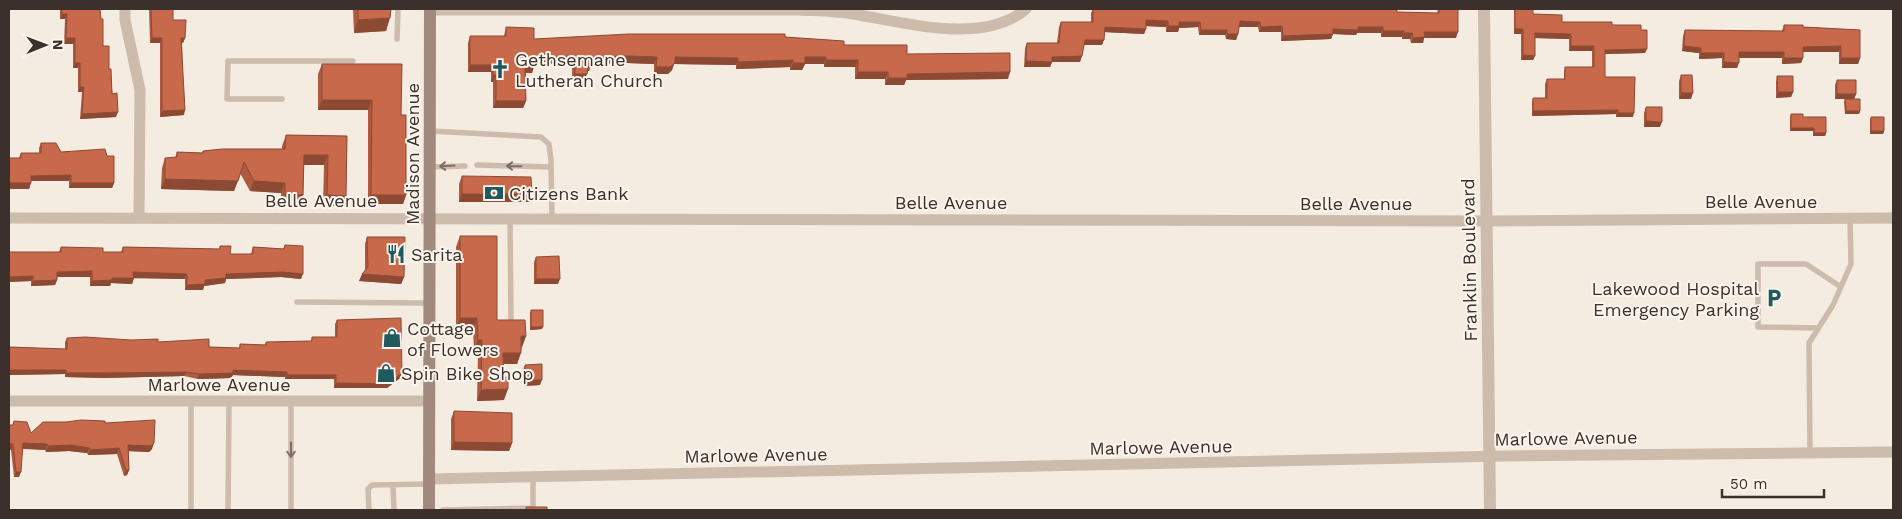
<svg xmlns="http://www.w3.org/2000/svg" width="1902" height="519" font-family="'Work Sans',sans-serif">
<style>
.lines{fill:none;stroke-linecap:round;stroke-linejoin:round}
.service{stroke:#cdbbac;stroke-width:5.5}
.minor{stroke:#cdbbac;stroke-width:11}
.tertiary{stroke:#cdbbac;stroke-width:12}
.secondary{stroke:#a18a7d;stroke-width:12}
.wall{fill:#ac5a40}
.shaded-wall{fill:#8c4a34}
.building{fill:#c8694b;stroke:#8c4a34}
.oneway{stroke:#7d6f65}
.labels{text-anchor:middle;dominant-baseline:central;stroke-width:4;stroke-linejoin:round;paint-order:stroke}
.poi-label{font-size:18px;fill:#3b302b;stroke:#fbf5ee;text-anchor:start}
.street-label{font-size:18px;fill:#3b302b;stroke:#fbf5ee}
</style>
<rect width="100%" height="100%" fill="#f4ebe1"/>
<g class="lines">
<path class="service" d="M 397,39 L 398,9
M 282,99 L 227,99 L 228,61 L 353,61
M 430,131 L 541,137 L 549,144 L 551,160 L 552,218
M 477,165 L 551,167
M 430,167 L 465,166
M 510,218 L 511,321
M 297,302 L 429,303
M 1818,328 L 1758,327 L 1758,264 L 1806,264 L 1841,287
M 291,401 L 291,510
M 1810,452 L 1809,343 L 1833,305 L 1851,264 L 1850,218
M 393,485 L 394,510
M 191,510 L 191,401
M 228,510 L 229,401
M 369,510 L 368,489 L 372,485 L 429,484
M 443,510 L 533,508 L 533,477"/>
<path class="minor" d="M 125,9 L 125,20 L 140,90 L 139,218
M 430,10 L 799,10 C 817,11 835,11 853,14 C 904,22 982,46 1026,9
M 9,218 L 1486,221 L 1893,218
M 9,401 L 429,401
M 429,479 L 1505,456 L 1893,452"/>
<path class="tertiary" d="M 1484,9 L 1490,510"/>
<path class="secondary" d="M 429,510 L 430,9"/>
</g>
<path class="wall" d="M 60,9 L 100,9 L 103,46 L 109,69 L 116,117 L 80,119 L 82,92 L 78,92 L 78,68 L 73,68 L 73,44 L 64,44 L 65,19 L 60,19 Z
M 149,9 L 173,9 L 173,20 L 185,38 L 183,43 L 182,43 L 184,115 L 160,117 L 160,43 L 150,43 Z
M 353,9 L 391,9 L 386,31 L 354,33 Z
M 1093,9 L 1437,13 L 1438,9 L 1458,9 L 1456,38 L 1424,38 L 1423,43 L 1411,43 L 1410,39 L 1402,39 L 1402,37 L 1381,37 L 1381,33 L 1357,33 L 1356,35 L 1333,34 L 1331,39 L 1281,41 L 1281,32 L 1259,32 L 1258,27 L 1239,27 L 1238,34 L 1236,40 L 1226,39 L 1225,35 L 1199,35 L 1198,27 L 1179,28 L 1178,32 L 1166,32 L 1166,27 L 1146,26 L 1144,34 L 1105,32 L 1102,45 L 1084,45 L 1080,62 L 1052,62 L 1050,67 L 1024,67 L 1025,48 L 1027,43 L 1057,43 L 1059,27 L 1061,22 L 1091,22 L 1091,13 Z
M 1514,9 L 1533,9 L 1533,14 L 1562,22 L 1612,25 L 1641,30 L 1645,53 L 1605,54 L 1605,77 L 1633,117 L 1616,117 L 1616,114 L 1532,116 L 1532,102 L 1533,98 L 1545,98 L 1545,84 L 1547,79 L 1564,79 L 1564,72 L 1565,67 L 1592,67 L 1592,51 L 1569,51 L 1569,39 L 1535,38 L 1535,56 L 1533,60 L 1521,60 L 1521,34 L 1514,34 Z
M 1784,25 L 1803,27 L 1860,30 L 1860,58 L 1858,64 L 1839,64 L 1839,52 L 1803,52 L 1803,58 L 1801,63 L 1782,64 L 1782,58 L 1739,58 L 1737,68 L 1722,68 L 1722,58 L 1699,59 L 1699,53 L 1682,51 L 1683,36 L 1685,30 L 1782,31 Z
M 506,27 L 534,39 L 785,37 L 844,45 L 907,54 L 1008,79 L 906,80 L 904,85 L 885,85 L 885,79 L 855,79 L 855,67 L 824,67 L 824,64 L 805,64 L 802,70 L 790,70 L 790,67 L 736,69 L 736,65 L 674,64 L 672,70 L 668,74 L 654,74 L 654,64 L 627,63 L 591,64 L 589,71 L 587,71 L 584,81 L 572,81 L 572,63 L 538,64 L 537,66 L 534,66 L 532,73 L 526,73 L 526,101 L 523,108 L 493,108 L 493,82 L 491,82 L 491,72 L 468,72 L 468,43 L 470,36 L 504,36 Z
M 322,64 L 401,115 L 406,195 L 403,204 L 368,204 L 368,110 L 318,110 L 318,74 Z
M 1681,75 L 1691,99 L 1679,99 L 1679,81 Z
M 1777,76 L 1793,92 L 1791,97 L 1776,98 L 1776,82 Z
M 1837,80 L 1856,94 L 1854,99 L 1860,111 L 1859,114 L 1845,114 L 1844,102 L 1845,99 L 1835,99 L 1835,85 Z
M 1646,107 L 1660,127 L 1644,127 L 1644,113 Z
M 1791,114 L 1803,117 L 1826,133 L 1825,136 L 1813,136 L 1813,131 L 1790,131 L 1790,117 Z
M 1871,117 L 1884,131 L 1883,134 L 1870,134 L 1870,120 Z
M 286,135 L 347,136 L 346,196 L 342,206 L 323,206 L 324,165 L 304,165 L 303,195 L 300,205 L 281,205 L 281,193 L 250,191 L 240,173 L 234,191 L 161,189 L 162,168 L 165,158 L 175,158 L 177,152 L 202,153 L 203,151 L 282,149 L 282,146 Z
M 41,143 L 61,152 L 114,183 L 112,188 L 69,188 L 69,181 L 31,181 L 29,189 L 9,189 L 9,158 L 19,158 L 21,153 L 39,153 L 39,148 Z
M 462,176 L 529,202 L 459,202 L 459,184 Z
M 460,236 L 497,320 L 526,336 L 522,347 L 517,364 L 503,364 L 504,400 L 477,401 L 478,351 L 474,351 L 473,329 L 456,329 L 456,247 Z
M 367,237 L 404,277 L 401,284 L 359,281 L 365,270 L 365,244 Z
M 285,245 L 301,279 L 281,277 L 226,279 L 225,283 L 204,286 L 203,290 L 185,290 L 185,279 L 134,278 L 132,284 L 111,283 L 110,286 L 90,286 L 90,277 L 57,277 L 57,280 L 55,285 L 31,286 L 31,281 L 9,282 L 59,252 L 61,247 L 103,252 L 121,252 L 123,247 L 219,249 L 220,246 L 230,254 L 251,254 L 253,247 L 283,249 Z
M 536,257 L 558,284 L 534,284 L 534,262 Z
M 531,310 L 542,329 L 530,330 L 530,313 Z
M 337,320 L 400,378 L 387,388 L 334,388 L 334,379 L 285,379 L 285,377 L 233,375 L 231,378 L 198,379 L 184,376 L 104,378 L 65,377 L 65,374 L 9,375 L 9,347 L 65,349 L 65,342 L 67,338 L 158,342 L 209,347 L 239,348 L 240,344 L 265,345 L 266,342 L 311,341 L 312,337 L 335,337 L 335,324 Z
M 525,365 L 540,385 L 523,386 L 523,370 Z
M 454,411 L 512,443 L 509,451 L 451,450 L 451,419 Z
M 105,423 L 152,449 L 149,452 L 129,451 L 129,470 L 127,475 L 124,476 L 117,454 L 88,455 L 87,453 L 69,451 L 46,452 L 45,450 L 23,449 L 19,477 L 14,477 L 11,450 L 9,450 L 9,425 L 31,433 Z"/>
<path class="shaded-wall" d="M 62,14 L 67,14 L 65,19 L 60,19 Z
M 390,18 L 386,31 L 354,33 L 358,20 Z
M 1146,20 L 1168,21 L 1166,27 L 1144,26 Z
M 1240,21 L 1260,22 L 1258,27 L 1238,27 Z
M 1179,22 L 1200,22 L 1198,27 L 1179,28 L 1178,32 L 1166,32 L 1168,26 Z
M 1282,26 L 1281,32 L 1259,32 L 1261,27 Z
M 1105,27 L 1146,29 L 1144,34 L 1103,32 Z
M 1358,27 L 1383,27 L 1381,33 L 1357,33 L 1356,35 L 1333,34 L 1331,39 L 1281,41 L 1283,36 L 1333,29 Z
M 1515,29 L 1523,29 L 1521,34 L 1514,34 Z
M 1201,30 L 1227,30 L 1225,35 L 1199,35 Z
M 1383,31 L 1404,31 L 1402,37 L 1381,37 Z
M 1424,32 L 1458,32 L 1456,38 L 1424,38 L 1423,43 L 1411,43 L 1413,38 Z
M 1404,33 L 1412,33 L 1410,39 L 1402,39 Z
M 1535,33 L 1571,34 L 1569,39 L 1534,38 Z
M 1227,34 L 1238,34 L 1236,40 L 1226,39 Z
M 66,38 L 75,38 L 73,44 L 64,44 Z
M 152,38 L 162,38 L 160,43 L 150,43 Z
M 181,38 L 185,38 L 183,43 L 180,43 Z
M 1085,40 L 1104,40 L 1102,45 L 1083,45 Z
M 1571,46 L 1594,46 L 1592,51 L 1569,51 Z
M 1684,46 L 1701,48 L 1699,53 L 1682,51 Z
M 1841,46 L 1839,52 L 1801,52 L 1803,47 Z
M 1647,49 L 1645,53 L 1604,54 L 1605,50 Z
M 1739,52 L 1784,52 L 1782,58 L 1737,58 Z
M 1701,53 L 1724,53 L 1722,58 L 1699,59 Z
M 1523,55 L 1535,56 L 1533,60 L 1521,60 Z
M 575,56 L 572,63 L 538,64 L 537,66 L 532,66 L 534,59 L 540,57 Z
M 629,56 L 657,57 L 654,64 L 627,63 L 588,64 L 591,57 Z
M 1082,56 L 1080,62 L 1052,62 L 1050,67 L 1024,67 L 1026,61 L 1052,57 Z
M 675,57 L 738,58 L 736,65 L 674,64 L 672,70 L 668,74 L 654,74 L 656,67 Z
M 805,57 L 826,57 L 824,64 L 805,64 L 802,70 L 790,70 L 793,63 Z
M 1784,58 L 1803,58 L 1801,63 L 1782,64 Z
M 1841,58 L 1860,58 L 1858,64 L 1839,64 Z
M 793,60 L 790,67 L 736,69 L 738,62 Z
M 826,60 L 858,60 L 855,67 L 824,67 Z
M 1724,62 L 1739,63 L 1737,68 L 1722,68 Z
M 75,63 L 80,63 L 78,68 L 73,68 Z
M 589,64 L 591,64 L 589,71 L 586,71 Z
M 470,65 L 493,65 L 491,72 L 468,72 Z
M 525,66 L 534,66 L 532,73 L 523,73 Z
M 858,72 L 888,72 L 885,79 L 855,79 Z
M 1010,72 L 1008,79 L 906,80 L 904,85 L 885,85 L 888,78 L 907,74 Z
M 575,74 L 587,74 L 584,81 L 572,81 Z
M 493,75 L 496,75 L 493,82 L 491,82 Z
M 80,87 L 84,87 L 82,92 L 78,92 Z
M 1778,92 L 1793,92 L 1791,97 L 1776,98 Z
M 1681,93 L 1693,93 L 1691,99 L 1679,99 Z
M 1837,94 L 1856,94 L 1854,99 L 1835,99 Z
M 322,100 L 372,100 L 368,110 L 318,110 Z
M 496,101 L 526,101 L 523,108 L 493,108 Z
M 185,110 L 184,115 L 160,117 L 162,111 Z
M 1618,110 L 1616,114 L 1532,116 L 1533,111 Z
M 1846,111 L 1860,111 L 1859,114 L 1845,114 Z
M 118,112 L 116,117 L 80,119 L 82,114 Z
M 1618,113 L 1634,113 L 1633,117 L 1616,117 Z
M 1646,121 L 1662,122 L 1660,127 L 1644,127 Z
M 1791,128 L 1814,128 L 1813,131 L 1790,131 Z
M 1871,131 L 1884,131 L 1883,134 L 1870,134 Z
M 1814,133 L 1826,133 L 1825,136 L 1813,136 Z
M 304,155 L 328,155 L 324,165 L 300,165 Z
M 71,175 L 69,181 L 29,181 L 31,176 Z
M 165,179 L 238,181 L 234,191 L 161,189 Z
M 254,181 L 285,183 L 281,193 L 250,191 Z
M 9,183 L 31,183 L 29,189 L 9,189 Z
M 71,183 L 114,183 L 112,188 L 69,188 Z
M 285,194 L 303,195 L 300,205 L 281,205 Z
M 462,194 L 532,194 L 529,202 L 459,202 Z
M 327,195 L 346,196 L 342,206 L 323,206 Z
M 371,195 L 406,195 L 403,204 L 368,204 Z
M 92,271 L 90,277 L 55,277 L 57,272 Z
M 133,272 L 187,274 L 185,279 L 131,278 Z
M 283,272 L 303,274 L 301,279 L 281,277 L 226,279 L 225,283 L 204,286 L 203,290 L 185,290 L 187,285 L 205,280 L 226,274 Z
M 362,274 L 404,277 L 401,284 L 359,281 Z
M 33,276 L 31,281 L 9,282 L 9,277 Z
M 112,278 L 134,278 L 132,284 L 111,283 L 110,286 L 90,286 L 92,281 Z
M 536,279 L 560,279 L 558,284 L 534,284 Z
M 57,280 L 55,285 L 31,286 L 33,281 Z
M 460,318 L 477,318 L 473,329 L 456,329 Z
M 531,327 L 543,327 L 542,329 L 530,330 Z
M 521,336 L 526,336 L 522,347 Z
M 478,340 L 482,340 L 478,351 L 474,351 Z
M 503,353 L 521,353 L 517,364 L 499,364 Z
M 9,370 L 66,370 L 65,374 L 9,375 Z
M 233,370 L 287,372 L 285,377 L 233,375 L 231,378 L 198,379 L 199,374 Z
M 186,372 L 184,376 L 104,378 L 65,377 L 66,373 Z
M 402,373 L 400,378 L 387,388 L 334,388 L 336,383 Z
M 287,375 L 336,375 L 334,379 L 285,379 Z
M 525,380 L 542,380 L 540,385 L 523,386 Z
M 508,389 L 504,400 L 477,401 L 481,390 Z
M 454,442 L 512,443 L 509,451 L 451,450 Z
M 23,443 L 47,444 L 45,450 L 21,448 Z
M 154,443 L 152,449 L 149,452 L 126,451 L 128,445 Z
M 9,444 L 13,444 L 11,450 L 9,450 Z
M 71,445 L 89,448 L 87,453 L 69,451 L 46,452 L 48,446 Z
M 119,448 L 117,454 L 88,455 L 90,450 Z
M 126,470 L 129,470 L 127,475 L 124,476 Z
M 16,472 L 21,472 L 19,477 L 14,477 Z"/>
<path class="building" d="M 62,9 L 100,9 L 101,19 L 103,19 L 103,46 L 109,46 L 109,69 L 111,69 L 112,94 L 117,93 L 118,112 L 82,114 L 84,87 L 80,87 L 80,63 L 75,63 L 75,38 L 66,38 L 67,14 L 62,14 Z
M 151,9 L 173,9 L 173,20 L 186,20 L 185,38 L 181,38 L 185,110 L 162,111 L 162,38 L 152,38 Z
M 358,9 L 391,9 L 390,18 L 358,20 Z
M 1093,9 L 1397,9 L 1397,12 L 1439,13 L 1439,9 L 1458,9 L 1458,32 L 1424,32 L 1425,37 L 1413,38 L 1412,33 L 1404,33 L 1404,31 L 1383,31 L 1383,27 L 1358,27 L 1358,30 L 1333,29 L 1333,34 L 1283,36 L 1282,26 L 1261,27 L 1260,22 L 1240,21 L 1238,34 L 1227,34 L 1227,30 L 1201,30 L 1200,22 L 1179,22 L 1179,26 L 1168,26 L 1168,21 L 1146,20 L 1146,29 L 1105,27 L 1104,40 L 1085,40 L 1082,56 L 1052,57 L 1052,62 L 1026,61 L 1027,43 L 1059,43 L 1061,22 L 1093,22 Z
M 1515,9 L 1533,9 L 1533,14 L 1562,15 L 1562,22 L 1612,22 L 1612,25 L 1641,25 L 1641,30 L 1647,30 L 1647,49 L 1605,50 L 1605,77 L 1635,77 L 1634,113 L 1618,113 L 1618,110 L 1533,111 L 1533,98 L 1547,98 L 1547,79 L 1565,79 L 1565,67 L 1594,67 L 1594,46 L 1571,46 L 1571,34 L 1535,33 L 1535,56 L 1523,55 L 1523,29 L 1515,29 Z
M 1784,25 L 1803,25 L 1803,27 L 1860,30 L 1860,58 L 1841,58 L 1841,46 L 1803,47 L 1803,58 L 1784,58 L 1784,52 L 1739,52 L 1739,63 L 1724,62 L 1724,53 L 1701,53 L 1701,48 L 1684,46 L 1685,30 L 1784,31 Z
M 506,27 L 534,28 L 534,39 L 629,34 L 785,34 L 785,37 L 844,41 L 844,45 L 907,45 L 907,54 L 1010,53 L 1010,72 L 907,74 L 907,78 L 888,78 L 888,72 L 858,72 L 858,60 L 826,60 L 826,57 L 805,57 L 805,63 L 793,63 L 793,60 L 738,62 L 738,58 L 675,57 L 675,63 L 670,67 L 656,67 L 657,57 L 629,56 L 591,57 L 591,64 L 589,64 L 587,74 L 575,74 L 575,56 L 540,57 L 540,59 L 534,59 L 534,66 L 525,66 L 526,101 L 496,101 L 496,75 L 493,75 L 493,65 L 470,65 L 470,36 L 506,36 Z
M 322,64 L 402,64 L 401,115 L 406,115 L 406,195 L 371,195 L 372,100 L 322,100 Z
M 1681,75 L 1692,75 L 1693,93 L 1681,93 Z
M 1777,76 L 1793,76 L 1793,92 L 1778,92 Z
M 1837,80 L 1856,80 L 1856,94 L 1837,94 Z
M 1845,99 L 1860,99 L 1860,111 L 1846,111 Z
M 1646,107 L 1662,107 L 1662,122 L 1646,121 Z
M 1791,114 L 1803,114 L 1803,117 L 1826,117 L 1826,133 L 1814,133 L 1814,128 L 1791,128 Z
M 1871,117 L 1884,117 L 1884,131 L 1871,131 Z
M 286,135 L 347,136 L 346,196 L 327,195 L 328,155 L 304,155 L 303,195 L 285,194 L 285,183 L 254,181 L 244,162 L 238,181 L 165,179 L 165,158 L 177,157 L 177,152 L 203,153 L 203,151 L 222,149 L 285,149 Z
M 41,143 L 56,143 L 61,152 L 105,149 L 107,156 L 114,156 L 114,183 L 71,183 L 71,175 L 31,176 L 31,183 L 9,183 L 9,158 L 21,158 L 21,153 L 41,153 Z
M 462,176 L 531,177 L 532,194 L 462,194 Z
M 460,236 L 497,236 L 497,320 L 525,320 L 526,336 L 521,336 L 521,353 L 503,353 L 504,377 L 508,377 L 508,389 L 481,390 L 482,340 L 478,340 L 477,318 L 460,318 Z
M 367,237 L 405,237 L 404,277 L 362,274 L 368,267 Z
M 285,245 L 303,246 L 303,274 L 283,272 L 226,274 L 226,278 L 205,280 L 205,284 L 187,285 L 187,274 L 133,272 L 134,278 L 112,278 L 112,280 L 92,281 L 92,271 L 57,272 L 57,280 L 33,281 L 33,276 L 9,277 L 9,252 L 61,252 L 61,247 L 103,248 L 103,252 L 123,252 L 123,247 L 220,249 L 220,246 L 231,246 L 230,254 L 253,254 L 253,247 L 284,249 Z
M 559,256 L 560,279 L 536,279 L 536,257 Z
M 531,310 L 543,310 L 543,327 L 531,327 Z
M 401,318 L 402,373 L 388,384 L 336,383 L 336,375 L 287,375 L 287,372 L 233,370 L 233,373 L 199,374 L 186,372 L 106,373 L 66,373 L 66,370 L 9,370 L 9,347 L 67,349 L 67,338 L 85,337 L 131,340 L 158,339 L 158,342 L 209,339 L 209,347 L 240,348 L 240,344 L 266,345 L 266,342 L 312,341 L 312,337 L 337,337 L 337,320 Z
M 542,364 L 542,380 L 525,380 L 525,365 Z
M 454,411 L 512,413 L 512,443 L 454,442 Z
M 81,420 L 105,421 L 105,423 L 155,420 L 154,443 L 151,446 L 128,445 L 129,470 L 126,470 L 119,448 L 90,450 L 89,448 L 71,445 L 48,446 L 47,444 L 23,443 L 21,472 L 16,472 L 13,444 L 9,444 L 9,425 L 13,425 L 14,421 L 27,422 L 31,433 L 43,422 L 66,422 Z
M 526,507 L 547,507 L 547,510 L 526,510 Z"/>
<defs><path id="oneway-shaft" d="M-6 0H5M1.5-3L5.5 0L1.5 3" fill="none" stroke-width="1.6" stroke-linecap="round" stroke-linejoin="round" transform="scale(1.25)"/></defs>
<g class="oneway">
<use href="#oneway-shaft" transform="translate(447 166) rotate(177)"/>
<use href="#oneway-shaft" transform="translate(514 166) rotate(-179)"/>
<use href="#oneway-shaft" transform="translate(291 450) rotate(90)"/>
</g>
<defs>
<g id="church-bare" transform="scale(1.5)"><path d="M-1.2-6h2.4v3.5h3.3v2.4h-3.3V6h-2.4V-.1h-3.3v-2.4h3.3Z" fill="#1f5a5e" stroke="#fbf5ee" stroke-width="2.5" paint-order="stroke"/></g>
<g id="bank-bare" transform="scale(1.5)"><path d="M-6-4H6V4H-6ZM0-2.3a2.3 2.3 0 1 0 0 4.6a2.3 2.3 0 1 0 0-4.6Z" fill="#1f5a5e" stroke="#fbf5ee" stroke-width="2.5" paint-order="stroke"/></g>
<g id="restaurant-bare" transform="scale(1.5)"><path d="M-5-6h1v4h1v-4h1v4h1v-4h1v5L-1.5 .5V6h-2V.5L-5-1ZM5-6V6H3V1.5H1.5Q1.5-4 5-6Z" fill="#1f5a5e" stroke="#fbf5ee" stroke-width="2.5" paint-order="stroke"/></g>
<g id="parking-bare" transform="scale(1.5)"><path d="M-3.5-5.5H1a3.5 3.5 0 0 1 0 7H-1V5.5H-3.5ZM-1-3.4V-.6H.8a1.4 1.4 0 0 0 0-2.8Z" fill="#1f5a5e" stroke="#fbf5ee" stroke-width="2.5" paint-order="stroke"/></g>
<g id="shop-bare" transform="scale(1.5)"><path d="M-5-2.5h2.3a2.7 3.5 0 0 1 5.4 0H5L5.5 6h-11ZM-1.5-2.5h3a1.5 2.3 0 0 0-3 0Z" fill="#1f5a5e" stroke="#fbf5ee" stroke-width="2.5" paint-order="stroke"/></g>
</defs>
<g fill-rule="evenodd">
<use href="#church-bare" x="500" y="69"/>
<use href="#bank-bare" x="494" y="193"/>
<use href="#restaurant-bare" x="396" y="254"/>
<use href="#parking-bare" x="1774" y="298"/>
<use href="#shop-bare" x="392" y="338"/>
<use href="#shop-bare" x="386" y="373"/>
</g>
<g class="labels">
<g class="poi-label">
<text x="515" y="59">Gethsemane<tspan x="515" dy="21">Lutheran Church</tspan></text>
<text x="509" y="193">Citizens Bank</text>
<text x="411" y="254">Sarita</text>
<text x="1759" y="288" text-anchor="end">Lakewood Hospital<tspan x="1759" dy="21">Emergency Parking</tspan></text>
<text x="407" y="328">Cottage<tspan x="407" dy="21">of Flowers</tspan></text>
<text x="401" y="373">Spin Bike Shop</text>
</g>
<g class="street-label">
<text transform="translate(412 154) rotate(-90)">Madison Avenue</text>
<text x="321" y="200">Belle Avenue</text>
<text x="1761" y="201">Belle Avenue</text>
<text x="951" y="202">Belle Avenue</text>
<text x="1356" y="203">Belle Avenue</text>
<text transform="translate(1469 260) rotate(-91)">Franklin Boulevard</text>
<text x="219" y="384">Marlowe Avenue</text>
<text transform="translate(1566 438) rotate(-1)">Marlowe Avenue</text>
<text transform="translate(1161 447) rotate(-1)">Marlowe Avenue</text>
<text transform="translate(756 455) rotate(-1)">Marlowe Avenue</text>
</g>
</g>
<rect width="1902" height="519" fill="none" stroke="#3b302b" stroke-width="20"/>
<g transform="translate(45 45) rotate(89)" stroke="#fbf5ee" stroke-width="4" paint-order="stroke">
<path d="M0-4L9 19L0 12L-9 19Z" fill="#3b302b"/>
<text y="-8" font-size="14" font-weight="bold" text-anchor="middle" fill="#3b302b">N</text>
</g>
<path d="M1722 489v8h102v-8" fill="none" stroke="#3b302b" stroke-width="2.5"/>
<text x="1730" y="489" font-size="15" fill="#3b302b" stroke="#fbf5ee" stroke-width="4" paint-order="stroke">50 m</text>
</svg>
